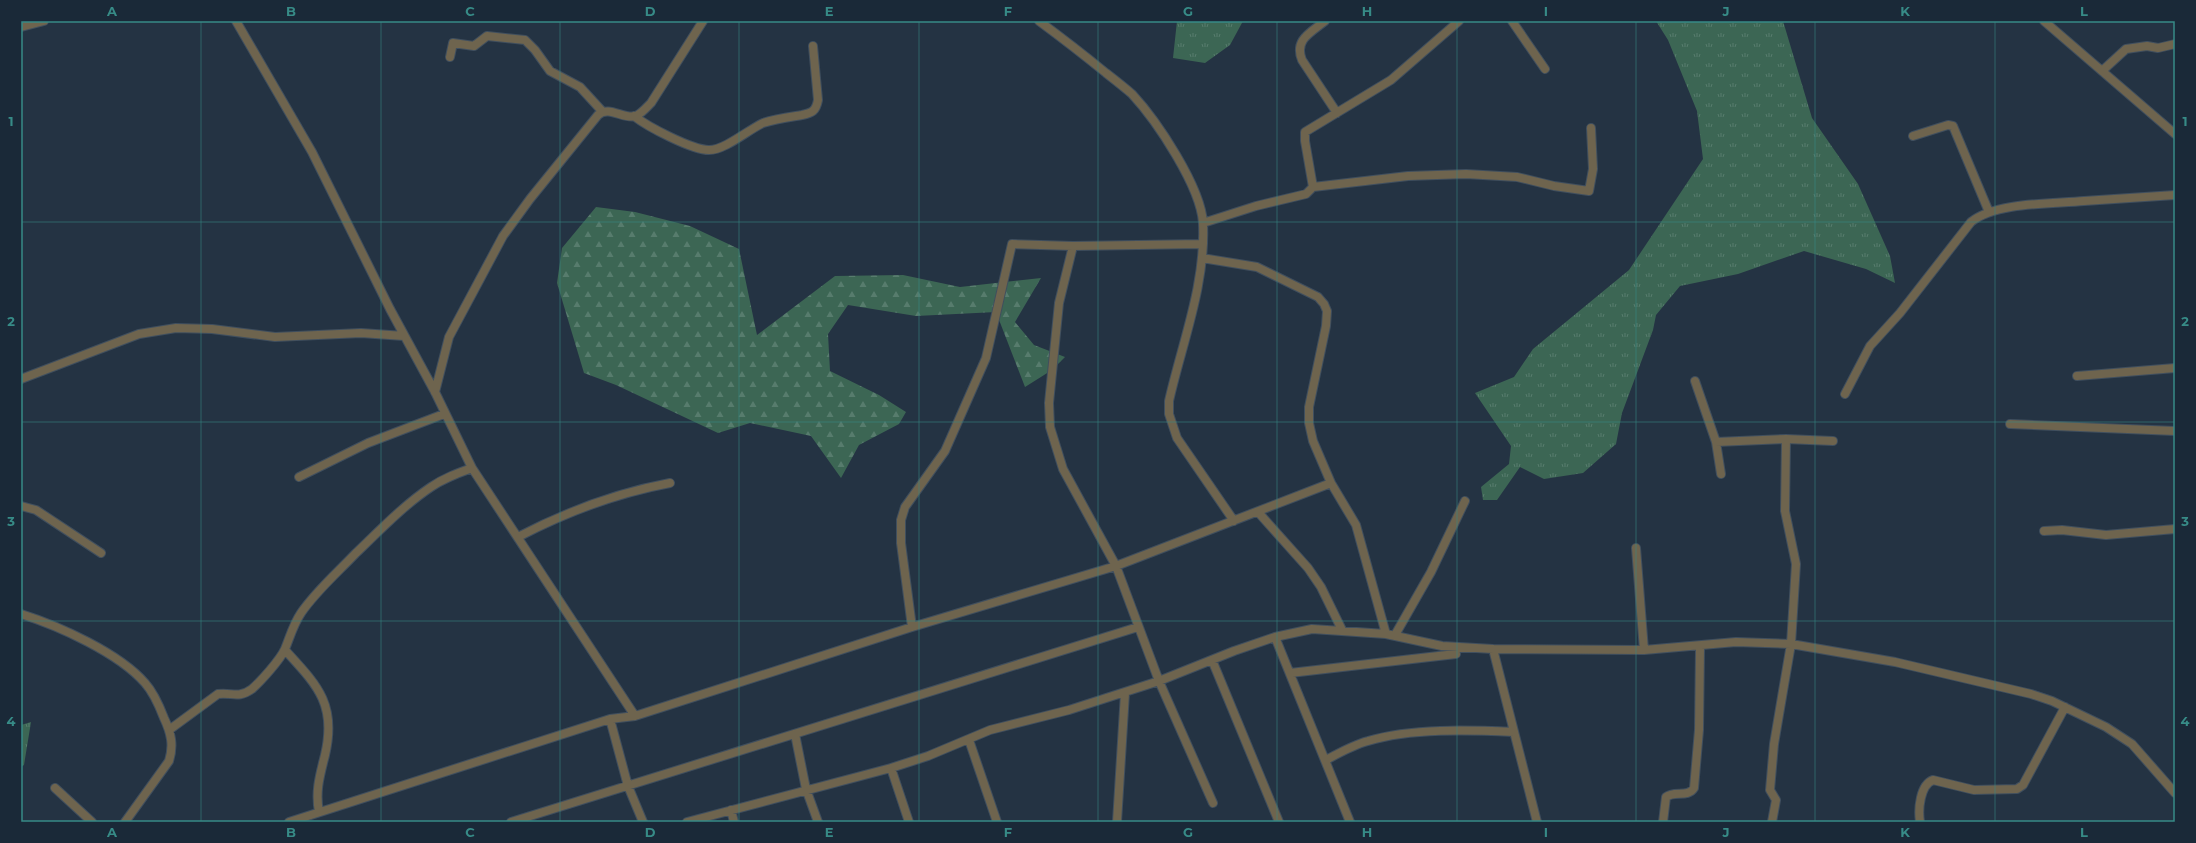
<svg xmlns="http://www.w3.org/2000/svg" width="2196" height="843" font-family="Montserrat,sans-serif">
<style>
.grass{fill:url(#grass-tufts)}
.forest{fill:url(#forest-firs)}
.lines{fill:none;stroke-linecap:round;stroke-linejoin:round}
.minor-casing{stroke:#404f5e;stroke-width:10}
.minor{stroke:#6e644e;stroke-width:8}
.grid{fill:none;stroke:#378b87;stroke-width:1;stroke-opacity:0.55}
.neatline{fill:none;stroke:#378b87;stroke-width:1.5}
.grid-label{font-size:13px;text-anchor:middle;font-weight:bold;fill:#378b87}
</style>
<defs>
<pattern id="grass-tufts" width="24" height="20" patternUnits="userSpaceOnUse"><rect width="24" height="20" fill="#3c6654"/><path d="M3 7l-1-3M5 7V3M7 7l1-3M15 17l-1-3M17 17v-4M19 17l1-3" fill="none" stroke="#577c6d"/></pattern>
<pattern id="forest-firs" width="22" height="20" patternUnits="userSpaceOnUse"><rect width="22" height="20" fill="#3c6654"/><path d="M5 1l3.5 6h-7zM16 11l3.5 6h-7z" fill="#577c6d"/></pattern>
</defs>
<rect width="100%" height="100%" fill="#243343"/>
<path class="grass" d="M 1177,21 L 1243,21 L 1230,45 L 1205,63 L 1173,58 Z
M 1656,21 L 1783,21 L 1812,118 L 1858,184 L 1890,256 L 1895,283 L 1866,269 L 1804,251 L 1738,274 L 1680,286 L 1656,315 L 1653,330 L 1622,413 L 1616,444 L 1583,473 L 1544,479 L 1520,467 L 1497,500 L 1483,500 L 1481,487 L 1509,464 L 1511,446 L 1475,393 L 1514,377 L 1533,349 L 1629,270 L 1703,159 L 1697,111 L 1668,40 Z
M 31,722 L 24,765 L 21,767 L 21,725 Z"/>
<path class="forest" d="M 596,207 L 635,212 L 690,226 L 739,249 L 757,335 L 835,276 L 903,275 L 960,287 L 1041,278 L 1015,322 L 1034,345 L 1065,357 L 1052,370 L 1025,387 L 996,312 L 916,316 L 848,305 L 828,334 L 830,371 L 879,395 L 906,412 L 899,424 L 859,445 L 841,478 L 811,436 L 750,423 L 718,433 L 616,385 L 584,373 L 557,283 L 562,248 Z"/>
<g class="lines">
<g class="minor-casing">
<path id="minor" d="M 236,21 L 312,152 L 390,309 L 435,392 L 472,468 L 635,716
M 1039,21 C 1062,38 1084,55 1106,73 C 1115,80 1124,87 1132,94 C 1157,121 1201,187 1203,223 C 1206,284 1182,343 1169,401 L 1169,414 L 1177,438 L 1234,521
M 1325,21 C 1310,33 1294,40 1302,60 L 1337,113
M 1512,21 L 1545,69
M 2044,21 L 2175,134
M 21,27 L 44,21
M 450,57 L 453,43 L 474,46 L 487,36 L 525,40 L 535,50 L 550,71 L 580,87 L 602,111
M 2102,71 L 2126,49 L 2147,46 L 2158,48 L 2175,44
M 634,116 C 648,127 692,150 709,150 C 725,150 748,130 763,123 C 775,119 790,117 802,115 C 812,113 816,111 818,100 L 813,46
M 1913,136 L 1948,125 L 1953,126 L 1989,212
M 1313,187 L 1408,176 L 1466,174 L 1517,177 L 1554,186 L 1589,191 L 1593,169 L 1591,128
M 1203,223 L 1256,206 L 1306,194 L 1313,187 L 1305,141 L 1305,132 L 1391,80 L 1459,21
M 1202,258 L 1257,267 L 1318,297 L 1324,304 L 1327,311 L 1326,326 L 1309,407 L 1309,423 L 1313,441 L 1331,483 L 1356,525 L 1386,634
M 2077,376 L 2175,368
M 21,379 L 139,334 L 176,328 L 212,329 L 275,337 L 361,333 L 404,336
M 1695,381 L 1716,442 L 1786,439 L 1833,441
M 435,392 L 449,337 L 503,236 L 530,199 L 598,115 C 609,105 624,120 636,116 C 642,113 646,108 651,103 L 703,21
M 1845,394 L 1870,346 L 1900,313 L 1971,222 C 1996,202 2052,204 2084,201 C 2114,199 2145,197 2175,195
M 2010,424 L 2175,431
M 1716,442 L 1721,474
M 299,477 L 368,443 L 444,414
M 21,506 L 36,510 L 101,553
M 1258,512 L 1308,568 L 1321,587 L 1342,630
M 2044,531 L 2062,530 L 2106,535 L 2175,529
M 518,537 C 566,512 616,493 670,483
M 1636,548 L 1644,650
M 21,614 C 59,626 119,653 145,683 C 154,693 159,705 164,718 C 171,733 174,745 169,761 L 125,822
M 912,627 L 901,543 L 901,520 L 905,507 L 945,451 L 986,358 L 1012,244 L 1073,246 L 1202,244
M 1395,635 L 1431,572 L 1465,501
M 1275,637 L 1350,822
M 1493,649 L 1537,822
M 285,650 C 317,685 337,704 325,755 C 320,775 315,791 319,812
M 1212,660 L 1279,822
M 1290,673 L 1456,654
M 610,719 L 628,786 L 643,822
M 169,730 L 218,694 C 232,692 238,699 252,689 C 261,681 280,660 285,649 C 290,637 293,625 301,613 C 316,591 337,573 356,553 C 380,530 404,505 431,487 C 444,478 458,473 472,468
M 795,734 L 806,789 L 818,822
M 969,740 L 997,822
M 1326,760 C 1339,753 1353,745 1368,741 C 1411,728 1469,730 1514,732
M 891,768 L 909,822
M 55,788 L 92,822
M 1213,803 L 1159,681 L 1234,651 L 1275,637 L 1312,629 L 1386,634 L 1442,646 L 1493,649 L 1644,650 L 1736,642 L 1791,644 L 1895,662 L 2031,694 L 2052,701 L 2106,727 L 2132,744 L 2175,793
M 731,810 L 734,822
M 289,822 L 610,719 L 635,716 L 912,627 L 1116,566 L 1331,483
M 511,822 L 1138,627
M 687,822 L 891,768 L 928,756 L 990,730 L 1069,710 L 1159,681 L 1116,566 L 1063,469 L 1050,427 L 1049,403 L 1059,303 L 1073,246
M 1117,822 L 1125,693
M 1663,822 L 1666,797 C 1674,790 1688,798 1694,788 L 1699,730 L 1700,647
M 1772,822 L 1776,800 L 1770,790 L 1774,744 L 1791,644 L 1796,564 L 1785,511 L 1786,439
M 1920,822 C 1918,809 1920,785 1933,780 L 1974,790 L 2017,789 L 2023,785 L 2065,707"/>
</g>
<use href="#minor" class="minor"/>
</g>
<path class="grid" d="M 201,21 L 201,822M 381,21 L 381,822M 560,21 L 560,822M 739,21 L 739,822M 919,21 L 919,822M 1098,21 L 1098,822M 1277,21 L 1277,822M 1457,21 L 1457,822M 1636,21 L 1636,822M 1815,21 L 1815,822M 1995,21 L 1995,822M 21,222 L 2175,222M 21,422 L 2175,422M 21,621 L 2175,621"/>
<rect width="2196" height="843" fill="none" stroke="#1a2938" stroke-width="44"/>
<rect x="22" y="22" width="2152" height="799" class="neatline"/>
<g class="grid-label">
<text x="112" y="16">A</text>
<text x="291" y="16">B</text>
<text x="470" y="16">C</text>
<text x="650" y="16">D</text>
<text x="829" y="16">E</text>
<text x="1008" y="16">F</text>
<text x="1188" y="16">G</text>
<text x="1367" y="16">H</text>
<text x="1546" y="16">I</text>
<text x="1726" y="16">J</text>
<text x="1905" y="16">K</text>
<text x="2084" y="16">L</text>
<text x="11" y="126">1</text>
<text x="2185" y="126">1</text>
<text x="11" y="326">2</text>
<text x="2185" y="326">2</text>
<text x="11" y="526">3</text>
<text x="2185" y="526">3</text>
<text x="11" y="726">4</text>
<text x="2185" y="726">4</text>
<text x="112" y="837">A</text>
<text x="291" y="837">B</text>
<text x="470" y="837">C</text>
<text x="650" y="837">D</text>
<text x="829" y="837">E</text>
<text x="1008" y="837">F</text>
<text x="1188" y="837">G</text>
<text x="1367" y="837">H</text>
<text x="1546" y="837">I</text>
<text x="1726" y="837">J</text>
<text x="1905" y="837">K</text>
<text x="2084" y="837">L</text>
</g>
</svg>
